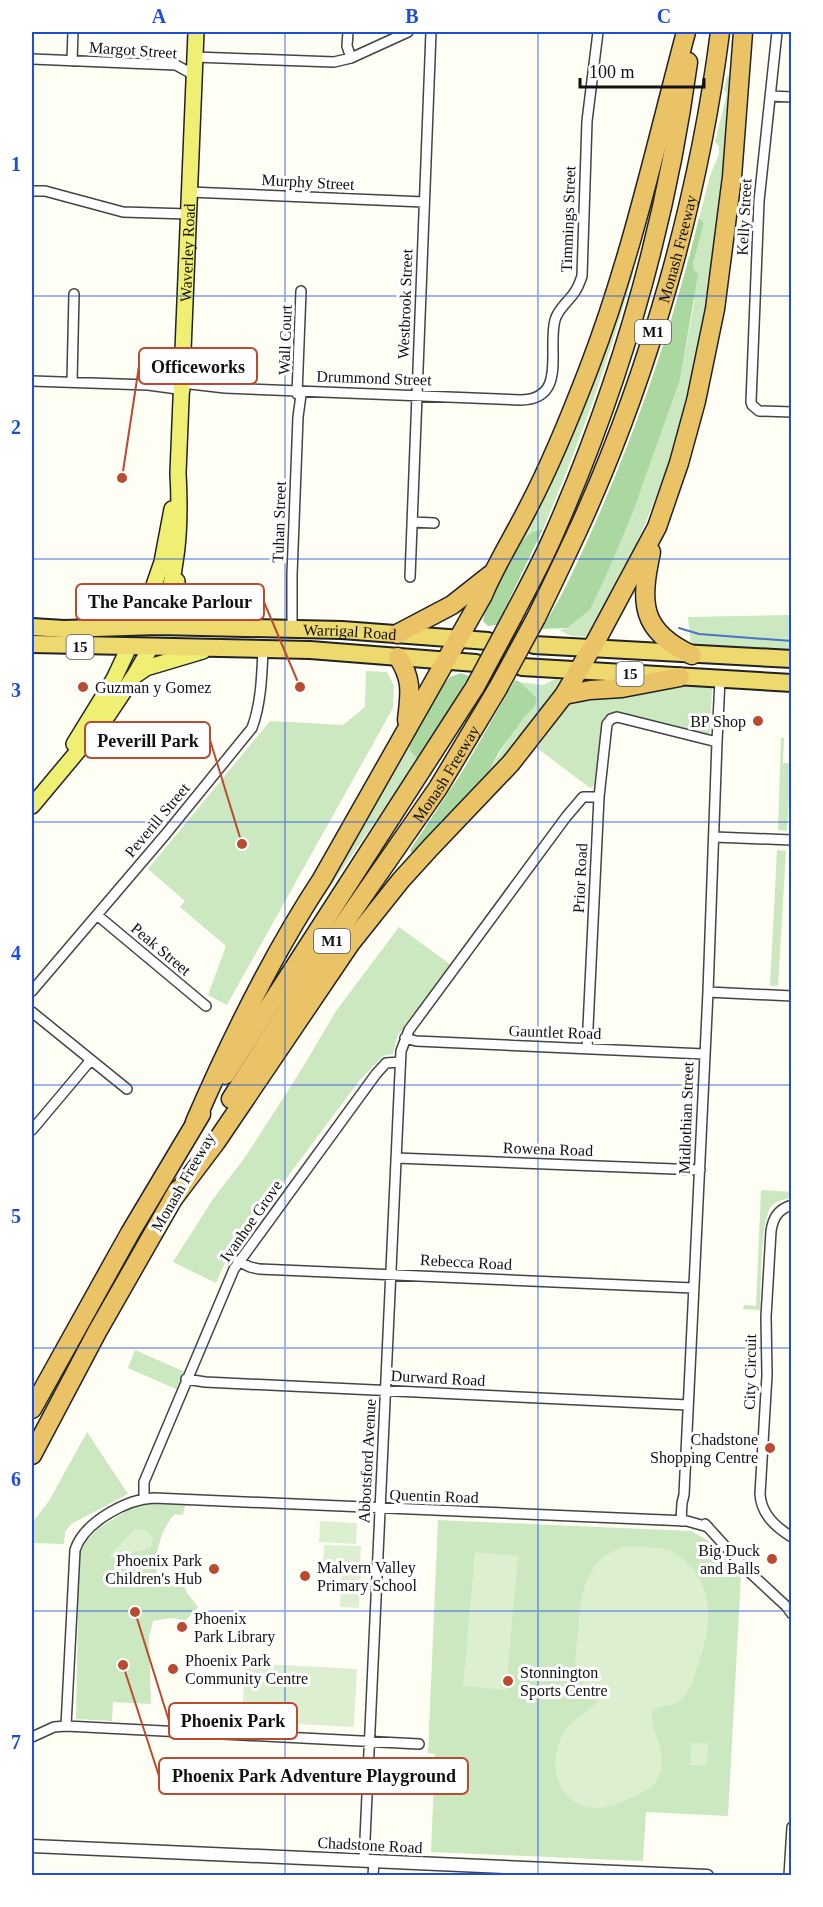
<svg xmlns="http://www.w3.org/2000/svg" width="823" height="1907" font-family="'Times New Roman',serif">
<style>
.green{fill:#cbe8c0}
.forest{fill:#abd8a0}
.pitch{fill:#ddefd1}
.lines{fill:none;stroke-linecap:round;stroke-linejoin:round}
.stream{stroke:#4875c5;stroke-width:2}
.minor-casing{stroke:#444;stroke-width:12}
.tertiary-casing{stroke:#444;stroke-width:15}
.primary-casing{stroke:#222;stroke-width:18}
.trunk-casing{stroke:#222;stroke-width:20}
.motorway-casing{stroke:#222;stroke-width:21}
.minor{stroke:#fff;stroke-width:9}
.tertiary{stroke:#fff;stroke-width:12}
.primary{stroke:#efef74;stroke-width:15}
.trunk{stroke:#edd96e;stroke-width:16}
.motorway{stroke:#ebc367;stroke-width:18}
.motorway-bridge-casing{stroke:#222;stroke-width:21;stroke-linecap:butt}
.motorway-bridge{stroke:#ebc367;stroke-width:18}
.grid{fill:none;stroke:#1d4ed8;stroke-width:1.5;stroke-opacity:0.55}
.poi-dot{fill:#b94b30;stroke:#fff;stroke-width:2}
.labels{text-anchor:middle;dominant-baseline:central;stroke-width:6;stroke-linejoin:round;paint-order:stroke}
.shield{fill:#fff;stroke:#585858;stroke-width:1.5}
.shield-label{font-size:15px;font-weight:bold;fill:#111}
.street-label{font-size:16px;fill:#111;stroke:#fff}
.poi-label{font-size:16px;fill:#111;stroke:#fff;text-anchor:start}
.leader{fill:none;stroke:#b94b30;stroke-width:2}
.callout-dot{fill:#b94b30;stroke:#fff;stroke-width:2}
.callout{fill:#fff;stroke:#b94b30;stroke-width:2}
.callout-label{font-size:18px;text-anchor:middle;font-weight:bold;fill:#111}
.neatline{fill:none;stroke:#1d4ed8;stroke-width:2}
.grid-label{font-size:20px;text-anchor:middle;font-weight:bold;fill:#1d4ed8}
</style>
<rect width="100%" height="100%" fill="#fefef5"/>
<path class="green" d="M 727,76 L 734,76 C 729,129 726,183 720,236 C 713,296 698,360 682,419 C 661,496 627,567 591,637 L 571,636 L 559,630 L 567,628 L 590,610 L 633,512 L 680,380 L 694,303 L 693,264 L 704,223 L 699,218 L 710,176 L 719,154 L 719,146 L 715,142 L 727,93 L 724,90 Z
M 631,272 L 633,273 C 609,360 579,445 543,529 L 532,532 L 519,543 L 612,331 Z
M 791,615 L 791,651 L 691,647 L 688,617 Z
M 366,671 L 387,672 L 394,686 L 393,708 L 227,1005 L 208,995 L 226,946 L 180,907 L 185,901 L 148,869 L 270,721 L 343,725 L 365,707 Z
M 555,679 L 565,681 L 525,735 L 487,775 C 496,758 507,742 518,725 C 525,716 534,709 537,698 L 520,682 L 543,685 Z
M 694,686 L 712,687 L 710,733 L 708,735 L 614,712 L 604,717 L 594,786 L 590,788 L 537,748 L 569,704 L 577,697 Z
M 781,738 L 784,738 L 783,763 L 791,763 L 787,831 L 778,830 Z
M 409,742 L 410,751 L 418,759 L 311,915 L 309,912 Z
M 777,850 L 786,851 L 778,986 L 770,986 Z
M 399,927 L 451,965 L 397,1037 L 393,1054 L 383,1056 L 359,1081 L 236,1246 L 223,1267 L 216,1283 L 173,1262 L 213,1199 L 246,1156 L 303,1067 L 336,1011 Z
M 761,1190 L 791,1192 L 791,1198 C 784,1199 775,1201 771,1207 C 760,1221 761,1290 760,1310 L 743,1309 L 744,1305 L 756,1306 Z
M 135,1350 L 185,1372 L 178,1390 L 128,1368 Z
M 87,1432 L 128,1494 L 71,1524 L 65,1532 L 64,1544 L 32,1543 L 32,1523 L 49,1501 Z
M 144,1500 L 186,1501 L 183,1515 L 175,1514 C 160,1529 153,1558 158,1579 L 180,1577 L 187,1593 L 198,1607 L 186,1620 L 171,1618 L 153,1621 L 149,1637 L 151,1704 L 113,1702 L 112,1721 L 76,1719 L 78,1608 L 74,1607 L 77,1552 L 96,1530 Z
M 438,1520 L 691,1531 L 707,1540 L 741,1575 L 728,1816 L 646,1812 L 643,1861 L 431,1852 L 435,1754 L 428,1753 Z"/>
<path class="forest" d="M 699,218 L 704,223 L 693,264 L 694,270 L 698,274 L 680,380 L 633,512 L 609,569 L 590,610 L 567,628 L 542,629 C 549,615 559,601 566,586 C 623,469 668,345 699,218 Z
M 543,529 L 497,625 L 488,626 L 483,621 L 485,607 L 519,543 L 532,532 Z
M 461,673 L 469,676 L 418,759 L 410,751 L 409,742 L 442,687 L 450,677 Z
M 515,680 L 520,682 L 537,698 L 535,706 L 523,719 L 499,752 L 487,775 L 416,853 L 412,853 L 410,850 L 462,772 Z"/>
<path class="pitch" d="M 320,1521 L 357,1523 L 356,1544 L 319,1542 Z
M 135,1529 C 144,1529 148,1531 153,1538 L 151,1546 L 144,1550 L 111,1558 L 110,1555 Z
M 324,1545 L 361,1546 L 360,1565 L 323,1563 Z
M 625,1547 C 640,1547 657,1546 671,1551 C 679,1555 686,1562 692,1568 C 713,1593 711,1626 701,1655 C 697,1668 693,1686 684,1697 C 675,1708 662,1703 652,1711 C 649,1732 671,1754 658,1778 C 653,1788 642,1793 633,1797 C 620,1803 608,1809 593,1808 C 554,1804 546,1758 566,1729 C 574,1718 588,1713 597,1702 C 590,1690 578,1682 576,1667 C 574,1656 577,1644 578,1634 C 581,1597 583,1558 625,1547 Z
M 475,1552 L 518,1556 L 506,1690 L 463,1686 Z
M 342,1570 L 361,1571 L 359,1608 L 340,1607 Z
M 245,1663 L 357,1669 L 354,1727 L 242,1721 Z
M 691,1743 L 708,1743 L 707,1765 L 690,1765 Z"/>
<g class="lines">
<path class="stream" d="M 679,628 L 699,634 L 792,641"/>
<g class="minor-casing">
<path id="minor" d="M 348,32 L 347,46 L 351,58
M 777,32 L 759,201 L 751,402 L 752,405 L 759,411 L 792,412
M 195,57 L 334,62 L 351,58 L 408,32
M 32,59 L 176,65 L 194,75
M 72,61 L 73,32
M 770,96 L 792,97
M 32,191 L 45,191 L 123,212 L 188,214
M 189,192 L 424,202
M 32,381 L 148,385 L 185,390
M 72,382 L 74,294
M 182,383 L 225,388 L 520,400 C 568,400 547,349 555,320 C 558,309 568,302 574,293 C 578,288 580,282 582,276 L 587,121 L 598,32
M 297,394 L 301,291
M 412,522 L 434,523
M 410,577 L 431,32
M 292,629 L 292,575 L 298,417 L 301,395 L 298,390
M 717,742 L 720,679
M 714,837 L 792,840
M 97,915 L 206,1006
M 32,991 L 165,835 L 252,728 C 261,704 262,675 263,649
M 708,992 L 792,996
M 32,1012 L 127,1089
M 405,1038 L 416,1041 L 704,1054
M 587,1048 L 599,797 L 607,724 L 611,719 L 617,717 L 717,742 L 708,992 L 684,1495 L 682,1503 L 681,1521
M 32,1130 L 90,1061
M 396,1158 L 700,1170
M 792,1205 C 778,1209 773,1218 771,1231 L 766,1317 L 767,1375 L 760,1494 C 761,1513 775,1527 792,1537
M 238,1261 L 250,1267 L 259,1269 L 693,1288
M 186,1379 L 205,1382 L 688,1405
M 144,1498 L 144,1482 L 234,1269 L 376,1074 L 386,1063 L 400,1062
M 705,1524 L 745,1568 L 786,1606 L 792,1614
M 66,1726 L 75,1550 C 84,1522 127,1499 154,1498 L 687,1521 L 708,1527
M 32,1737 L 54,1727 L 66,1726 L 419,1744
M 364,1861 L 401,1051 L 409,1030 L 566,817 L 583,797 L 599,797
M 373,1876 L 374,1861
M 789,1876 L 792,1827"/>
</g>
<g class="tertiary-casing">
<path id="tertiary" d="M 32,1846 L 707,1876"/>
</g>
<g class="primary-casing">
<g id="primary">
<path d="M 177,581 C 178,606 177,612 198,627"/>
<path d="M 140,626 L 162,562 L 172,509"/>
<path id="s1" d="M 158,626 C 178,576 181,527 178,473 L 196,32"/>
<path d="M 136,675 L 146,668 L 203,651"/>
<path d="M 74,744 L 114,679 L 129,647"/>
<path d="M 32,806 L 108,715 L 134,676 L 151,647"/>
</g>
</g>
<g class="trunk-casing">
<g id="trunk">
<path id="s2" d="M 32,627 L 64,629 L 158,626 L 342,630 L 488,641"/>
<path d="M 32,644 L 310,650 L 476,663"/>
<path d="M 534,645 L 792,659"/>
<path d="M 522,667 L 792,683"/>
</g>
</g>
<g class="motorway-casing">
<g id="motorway">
<path d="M 651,552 C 640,603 640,631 692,655"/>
<path d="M 513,616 C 527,589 542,562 554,534 C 620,384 666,225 688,62"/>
<path id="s3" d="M 536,618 C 552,585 568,552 583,519 C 651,367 699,197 720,32"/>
<path d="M 397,634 L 452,605 L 490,575"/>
<path d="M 398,657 C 413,680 410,694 407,720"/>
<path d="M 564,695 L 590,690 L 622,688 L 680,677"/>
<path d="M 225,1075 L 475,687"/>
<path id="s4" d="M 231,1099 L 334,938 L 438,788 L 498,688"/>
<path d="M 195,1122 C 231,1039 272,955 322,879 L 483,595 C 496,564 514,536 529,506 C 552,462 571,415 589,368 C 631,259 656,144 686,32"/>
<path d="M 173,1199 L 216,1142 L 350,944 L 401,880 L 431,847 L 511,763 L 564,695 L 597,639 L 657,527 L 679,463 L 696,401 L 715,309 L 732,177 L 743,32"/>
<path d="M 32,1409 L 130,1233 L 201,1114"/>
<path d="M 32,1455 L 97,1332 L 178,1190"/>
</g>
</g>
<use href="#minor" class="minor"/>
<use href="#tertiary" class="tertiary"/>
<use href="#primary" class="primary"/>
<use href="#trunk" class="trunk"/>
<use href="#motorway" class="motorway"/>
<g class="motorway-bridge-casing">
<path id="motorway-bridge" d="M 475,687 L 513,616
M 498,688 L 536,618"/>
</g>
<use href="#motorway-bridge" class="motorway-bridge"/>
</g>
<path class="grid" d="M 285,32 L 285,1876M 538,32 L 538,1876M 32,296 L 792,296M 32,559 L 792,559M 32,822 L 792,822M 32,1085 L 792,1085M 32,1348 L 792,1348M 32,1611 L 792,1611"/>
<g class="poi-dot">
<circle cx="83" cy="687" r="6"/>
<circle cx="758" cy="721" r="6"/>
<circle cx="770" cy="1448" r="6"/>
<circle cx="772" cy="1559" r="6"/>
<circle cx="214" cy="1569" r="6"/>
<circle cx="305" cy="1576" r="6"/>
<circle cx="182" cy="1627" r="6"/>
<circle cx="173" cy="1669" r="6"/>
<circle cx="508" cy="1681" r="6"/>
</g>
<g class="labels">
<g class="shield">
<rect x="635" y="320" width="36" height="24" rx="4.5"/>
<rect x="66.5" y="635" width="27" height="24" rx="4.5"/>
<rect x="616.5" y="662" width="27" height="24" rx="4.5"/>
<rect x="314" y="929" width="36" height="24" rx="4.5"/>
</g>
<g class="shield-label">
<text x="653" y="332">M1</text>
<text x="80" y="647">15</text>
<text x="630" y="674">15</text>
<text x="332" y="941">M1</text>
</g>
<g class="street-label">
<text transform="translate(133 50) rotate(4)">Margot Street</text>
<text transform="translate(308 182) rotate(3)">Murphy Street</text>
<text transform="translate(744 217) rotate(-87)">Kelly Street</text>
<text transform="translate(568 219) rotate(-88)">Timmings Street</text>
<text stroke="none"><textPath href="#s3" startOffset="396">Monash Freeway</textPath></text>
<text stroke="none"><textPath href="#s1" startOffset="376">Waverley Road</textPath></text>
<text transform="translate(405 304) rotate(-88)">Westbrook Street</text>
<text transform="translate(285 340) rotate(-88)">Wall Court</text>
<text transform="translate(374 378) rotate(2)">Drummond Street</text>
<text transform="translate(279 522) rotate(-88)">Tuhan Street</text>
<text stroke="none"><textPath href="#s2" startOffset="318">Warrigal Road</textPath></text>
<text stroke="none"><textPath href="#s4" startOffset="390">Monash Freeway</textPath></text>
<text transform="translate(157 820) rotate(-50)">Peverill Street</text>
<text transform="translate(580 878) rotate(-87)">Prior Road</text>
<text transform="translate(161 949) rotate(40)">Peak Street</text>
<text transform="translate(555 1032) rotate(2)">Gauntlet Road</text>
<text transform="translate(686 1118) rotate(-88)">Midlothian Street</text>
<text transform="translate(548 1149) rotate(2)">Rowena Road</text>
<text transform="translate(183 1182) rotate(-60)">Monash Freeway</text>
<text transform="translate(251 1221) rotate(-55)">Ivanhoe Grove</text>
<text transform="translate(466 1262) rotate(3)">Rebecca Road</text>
<text transform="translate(750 1372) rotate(-89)">City Circuit</text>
<text transform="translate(438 1378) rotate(3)">Durward Road</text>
<text transform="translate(367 1461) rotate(-87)">Abbotsford Avenue</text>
<text transform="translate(434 1496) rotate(2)">Quentin Road</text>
<text transform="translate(370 1845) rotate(3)">Chadstone Road</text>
</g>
<g class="poi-label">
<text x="95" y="687">Guzman y Gomez</text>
<text x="746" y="721" text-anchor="end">BP Shop</text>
<text x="758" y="1439" text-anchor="end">Chadstone<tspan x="758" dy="18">Shopping Centre</tspan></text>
<text x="760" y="1550" text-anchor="end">Big Duck<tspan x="760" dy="18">and Balls</tspan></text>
<text x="202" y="1560" text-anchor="end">Phoenix Park<tspan x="202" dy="18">Children's Hub</tspan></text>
<text x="317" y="1567">Malvern Valley<tspan x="317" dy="18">Primary School</tspan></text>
<text x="194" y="1618">Phoenix<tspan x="194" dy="18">Park Library</tspan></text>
<text x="185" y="1660">Phoenix Park<tspan x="185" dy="18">Community Centre</tspan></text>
<text x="520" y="1672">Stonnington<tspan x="520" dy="18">Sports Centre</tspan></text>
</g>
</g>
<path class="leader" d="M122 478L139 366M300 687L264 602M242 844L210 740M135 1612L169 1721M123 1665L159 1776"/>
<g class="callout-dot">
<circle cx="122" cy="478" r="6"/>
<circle cx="300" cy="687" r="6"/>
<circle cx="242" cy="844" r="6"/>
<circle cx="135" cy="1612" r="6"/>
<circle cx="123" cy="1665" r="6"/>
</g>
<g class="callout">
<rect x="139" y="348" width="118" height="36" rx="6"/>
<rect x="76" y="584" width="188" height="36" rx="6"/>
<rect x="85" y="722" width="125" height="36" rx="6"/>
<rect x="169" y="1703" width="128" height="36" rx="6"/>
<rect x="159" y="1758" width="309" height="36" rx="6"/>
</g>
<g class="callout-label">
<text x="198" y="373">Officeworks</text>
<text x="170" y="608">The Pancake Parlour</text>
<text x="148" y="747">Peverill Park</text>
<text x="233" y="1727">Phoenix Park</text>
<text x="314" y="1782">Phoenix Park Adventure Playground</text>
</g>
<rect width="823" height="1907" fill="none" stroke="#ffffff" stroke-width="66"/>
<path d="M580 78v9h124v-9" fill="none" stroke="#111111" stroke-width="3"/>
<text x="589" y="78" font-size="18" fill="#111111" stroke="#ffffff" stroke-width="4.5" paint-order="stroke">100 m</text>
<rect x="33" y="33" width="757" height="1841" class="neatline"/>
<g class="grid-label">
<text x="159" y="23">A</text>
<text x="412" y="23">B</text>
<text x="664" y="23">C</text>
<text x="16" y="171">1</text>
<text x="16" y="434">2</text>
<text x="16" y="697">3</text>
<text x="16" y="960">4</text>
<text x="16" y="1223">5</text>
<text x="16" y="1486">6</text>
<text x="16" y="1749">7</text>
</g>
</svg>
